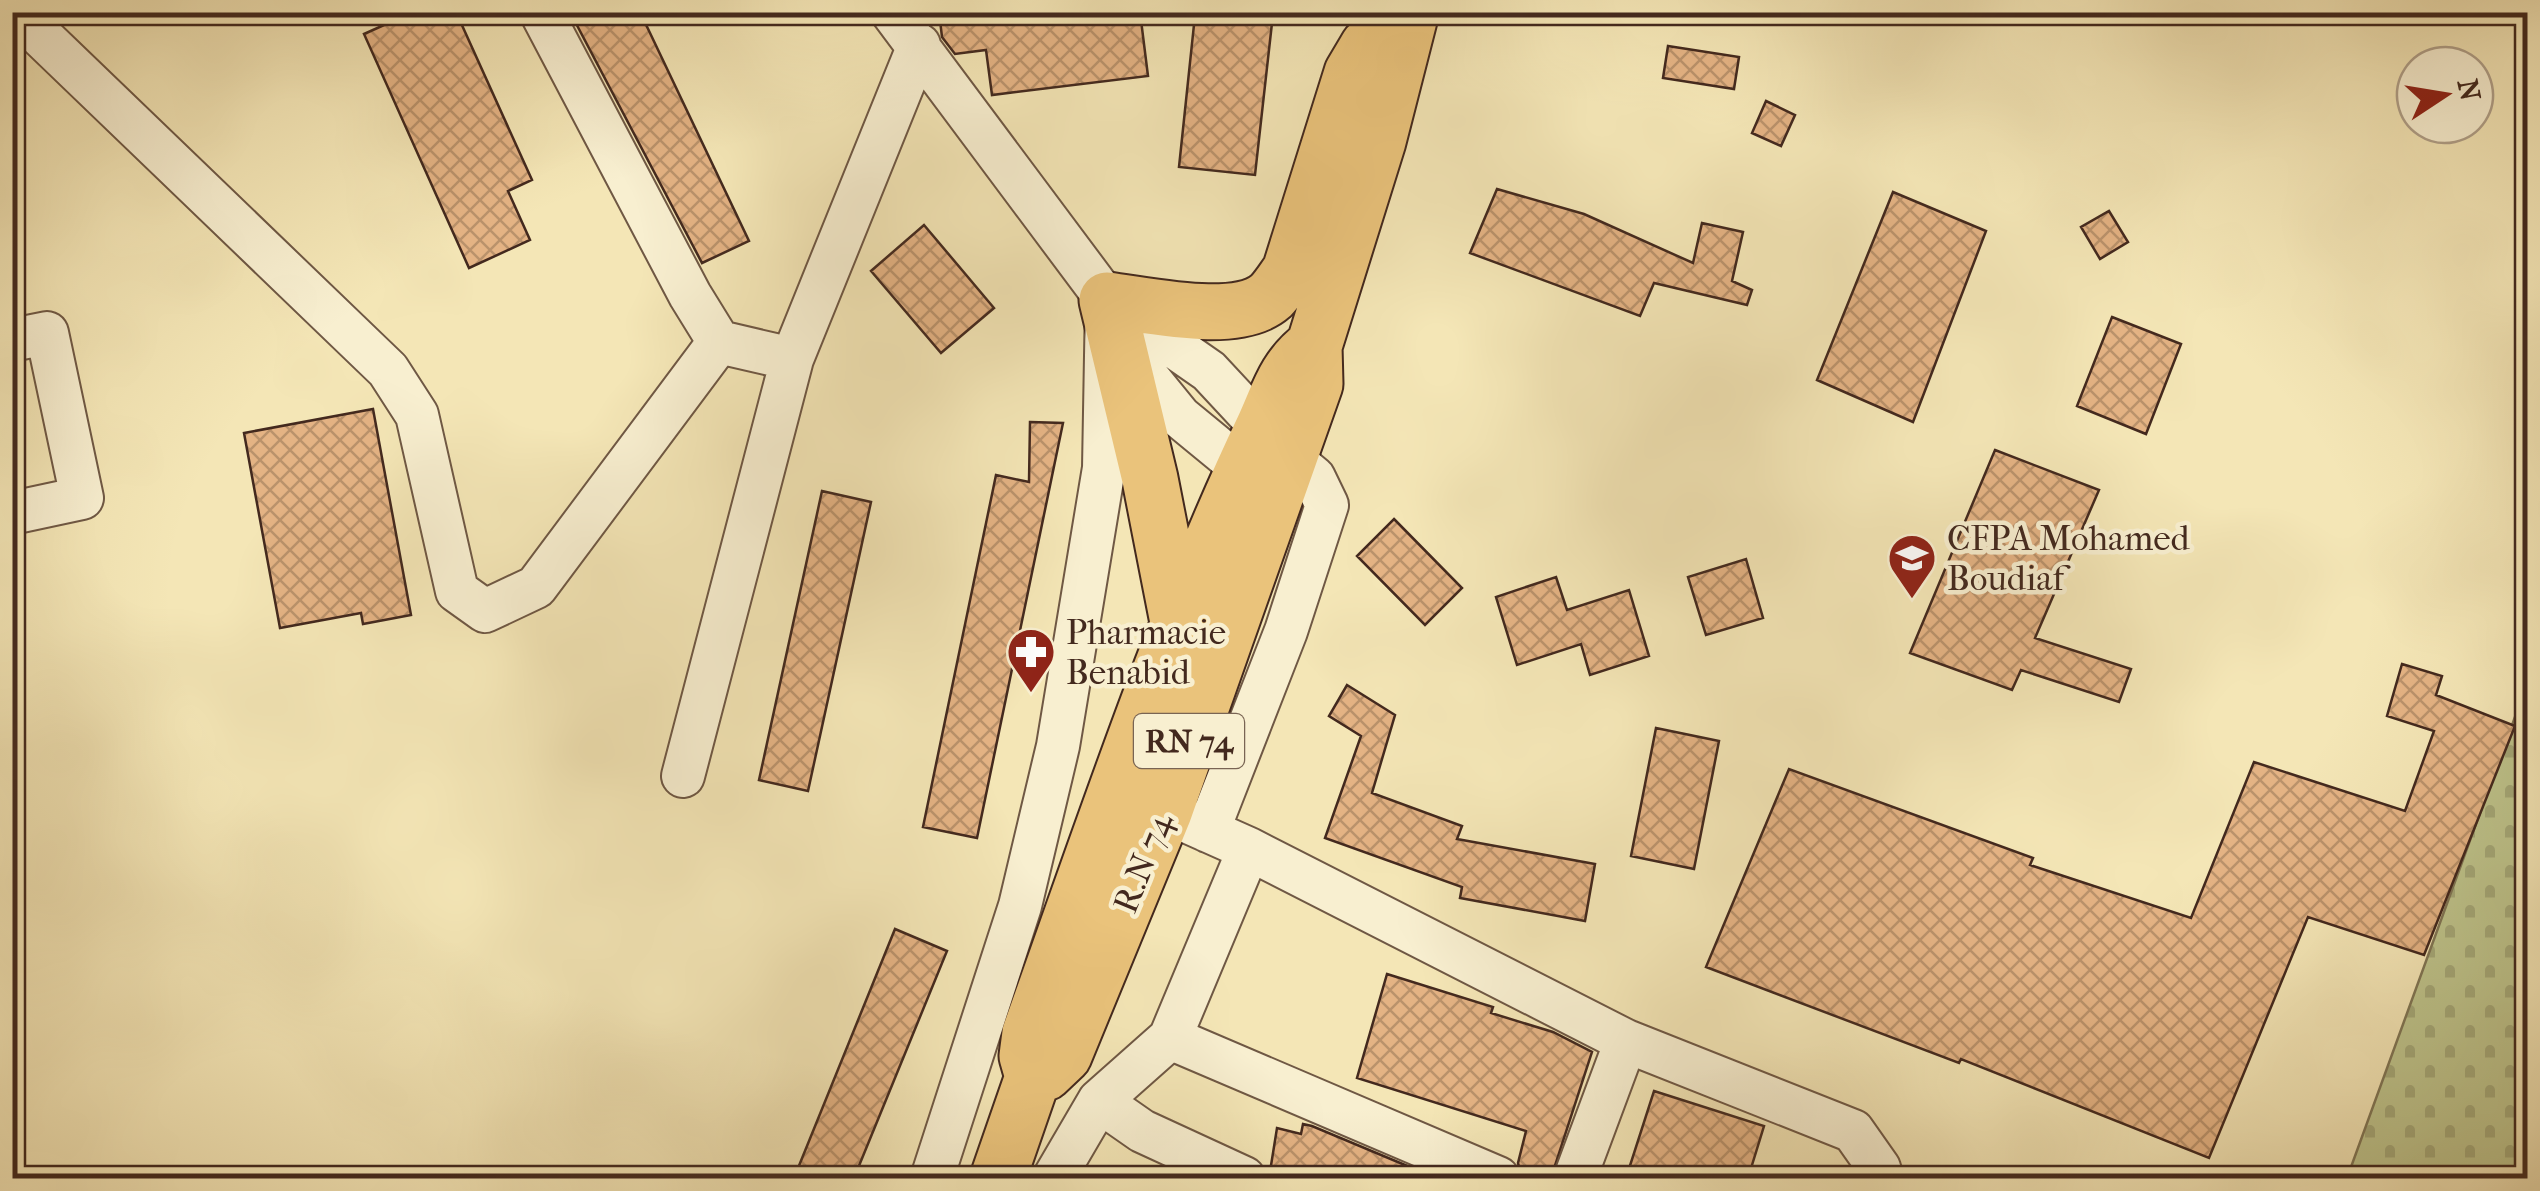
<svg xmlns="http://www.w3.org/2000/svg" width="2540" height="1191" font-family="'IM FELL French Canon',serif">
<style>
.cemetery{fill:url(#cemetery-stones);stroke:#807655;stroke-width:2.5}
.building{fill:url(#building-cross-hatch);stroke:#43291e;stroke-width:2.5}
.lines{fill:none;stroke-linecap:round;stroke-linejoin:round}
.minor-casing{stroke:#6f5844;stroke-width:46}
.major-casing{stroke:#43291e;stroke-width:59}
.minor{stroke:#f8efd0;stroke-width:42}
.major{stroke:#eac37b;stroke-width:55}
.labels{text-anchor:middle;dominant-baseline:central;stroke-width:9;stroke-linejoin:round;paint-order:stroke}
.shield{fill:#f8efd0;stroke:#796453;stroke-width:2.5}
.shield-label{font-size:32px;font-weight:bold;fill:#43291e}
.poi-label{font-size:35px;fill:#43291e;stroke:#f8efd0;text-anchor:start}
.street-label{font-size:35px;fill:#43291e;stroke:#f8efd0}
</style>
<defs>
<pattern id="cemetery-stones" width="16" height="16" patternUnits="userSpaceOnUse" patternTransform="scale(2.5)"><rect width="16" height="16" fill="#bec48c"/><path d="M2 7V4a2 2 0 0 1 4 0v3zM10 15v-3a2 2 0 0 1 4 0v3z" fill="#a4a878"/></pattern>
<pattern id="building-cross-hatch" width="8" height="8" patternUnits="userSpaceOnUse" patternTransform="scale(2.5)"><rect width="8" height="8" fill="#e4b384"/><path d="M0 0l8 8M0 8l8-8" fill="none" stroke="#ba926b"/></pattern>
</defs>
<rect width="100%" height="100%" fill="#f4e6b6"/>
<filter id="stains"><feTurbulence type="fractalNoise" baseFrequency=".002" numOctaves="4"/><feColorMatrix values="0 0 0 0 .2 0 0 0 0 .09 0 0 0 0 .02 0 0 0 .5 -.17"/></filter>
<radialGradient id="worn" r=".72"><stop offset=".6" stop-color="#630" stop-opacity="0"/><stop offset="1" stop-color="#630" stop-opacity=".3"/></radialGradient>
<path class="cemetery" d="M 2527,684 L 2527,1178 L 2347,1178 Z"/>
<path class="building" d="M 413,12 L 456,12 L 532,180 L 508,191 L 530,240 L 469,268 L 364,34 Z
M 570,12 L 640,12 L 749,241 L 702,263 Z
M 939,12 L 1140,12 L 1148,76 L 992,95 L 986,50 L 955,54 L 942,37 Z
M 1195,15 L 1272,23 L 1255,175 L 1179,167 Z
M 1668,46 L 1739,57 L 1734,89 L 1663,78 Z
M 1766,101 L 1795,115 L 1781,146 L 1752,133 Z
M 1497,189 L 1584,214 L 1693,263 L 1702,223 L 1743,232 L 1732,281 L 1752,290 L 1747,305 L 1654,283 L 1640,316 L 1470,253 Z
M 1893,192 L 1986,231 L 1913,422 L 1817,380 Z
M 2109,211 L 2128,242 L 2100,259 L 2081,227 Z
M 924,225 L 994,308 L 941,353 L 871,271 Z
M 2112,317 L 2181,344 L 2146,434 L 2077,406 Z
M 373,409 L 411,615 L 363,624 L 361,613 L 280,628 L 244,433 Z
M 1030,422 L 1063,423 L 977,838 L 923,827 L 996,475 L 1029,482 Z
M 1995,450 L 2099,490 L 2035,638 L 2131,669 L 2119,702 L 2021,670 L 2012,690 L 1910,653 Z
M 822,491 L 871,502 L 808,791 L 759,780 Z
M 1394,519 L 1462,588 L 1425,625 L 1357,556 Z
M 1746,559 L 1763,618 L 1706,635 L 1688,577 Z
M 1556,577 L 1567,610 L 1629,590 L 1649,656 L 1590,675 L 1581,644 L 1517,665 L 1496,597 Z
M 2402,664 L 2442,676 L 2436,695 L 2515,726 L 2424,955 L 2308,917 L 2209,1158 L 1961,1059 L 1959,1063 L 1706,967 L 1789,769 L 2033,858 L 2030,865 L 2191,918 L 2254,762 L 2405,811 L 2434,731 L 2387,716 Z
M 1347,685 L 1395,715 L 1372,793 L 1462,826 L 1457,839 L 1595,864 L 1585,921 L 1460,898 L 1462,887 L 1325,838 L 1361,736 L 1329,716 Z
M 1656,728 L 1719,741 L 1694,869 L 1631,856 Z
M 895,929 L 947,951 L 854,1178 L 794,1178 Z
M 1387,974 L 1493,1007 L 1491,1013 L 1553,1032 L 1592,1052 L 1551,1178 L 1522,1178 L 1518,1163 L 1526,1131 L 1357,1078 Z
M 1654,1091 L 1764,1126 L 1748,1178 L 1626,1178 Z
M 1303,1124 L 1312,1126 L 1436,1178 L 1269,1178 L 1277,1128 L 1301,1134 Z"/>
<g class="lines">
<g class="minor-casing">
<path id="minor" d="M 16,12 L 388,370 L 417,415 L 457,591 L 485,611 L 536,587 L 719,342
M 541,12 L 690,295 L 719,342 L 792,359 L 919,45
M 892,12 L 1107,300 L 1104,468 L 1058,746 L 1020,906 L 932,1178
M 12,340 L 47,333 L 82,498 L 12,513
M 683,776 L 792,359
M 1184,820 L 1249,849 L 1626,1041 L 1853,1131 L 1879,1168 L 1882,1178
M 1208,831 L 1286,631 L 1327,505 L 1314,478 L 1290,458 L 1209,371 L 1107,300 L 1136,363 L 1180,417 L 1264,486
M 1170,1038 L 1498,1178
M 1054,1178 L 1099,1101
M 1244,1178 L 1142,1131 L 1099,1101 L 1170,1038 L 1249,849
M 1575,1178 L 1626,1041"/>
</g>
<g class="major-casing">
<path id="major" d="M 1314,346 L 1378,141 L 1411,12
M 1178,622 L 1150,479 L 1107,300 C 1149,305 1237,326 1271,296 C 1278,289 1284,279 1290,271 L 1352,73 L 1368,46 L 1411,13
M 998,1178 L 1033,1077 L 1027,1056 L 1030,1033 C 1103,830 1170,624 1263,428 C 1278,396 1284,368 1314,346 L 1315,384 L 1164,812 L 1064,1055 L 1045,1073 L 1033,1077"/>
</g>
<use href="#minor" class="minor"/>
<use href="#major" class="major"/>
</g>
<defs>
<g id="university-pin" transform="scale(2.5)"><path d="M0 17L-7.5 6A9.5 9.5 0 1 1 7.5 6Z" fill="#8f2418" stroke="#f8efd0"/><path d="M0-5L7-2L0 1L-7-2ZM-4 1L0 2.5L4 1V4Q0 6-4 4Z" fill="#fff"/></g>
<g id="pharmacy-pin" transform="scale(2.5)"><path d="M0 17L-7.5 6A9.5 9.5 0 1 1 7.5 6Z" fill="#8f2418" stroke="#f8efd0"/><path d="M-2-6h4v4h4v4h-4v4h-4v-4h-4v-4h4Z" fill="#fff"/></g>
</defs>
<g fill-rule="evenodd">
<use href="#university-pin" x="1912" y="558"/>
<use href="#pharmacy-pin" x="1031" y="652"/>
</g>
<g class="labels">
<rect class="shield" x="1134" y="714" width="110" height="54" rx="8"/>
<g class="shield-label">
<text x="1189" y="741">RN 74</text>
</g>
<g class="poi-label">
<text x="1947" y="538">CFPA Mohamed<tspan x="1947" dy="40">Boudiaf</tspan></text>
<text x="1066" y="632">Pharmacie<tspan x="1066" dy="40">Benabid</tspan></text>
</g>
<g class="street-label">
<text transform="translate(1143 863) rotate(-68)">R.N 74</text>
</g>
</g>
<rect width="2540" height="1191" fill="none" stroke="#f4e6b6" stroke-width="50"/>
<rect x="15" y="15" width="2510" height="1161" fill="none" stroke="#43291e" stroke-width="5"/>
<rect x="25" y="25" width="2490" height="1141" fill="none" stroke="#43291e" stroke-width="2.5"/>
<g transform="translate(2445 95) rotate(78)"><circle r="48" fill="#f8efd0" stroke="#b0a089" stroke-width="2.5"/>
<path d="M0-8L18 38L0 25L-18 38Z" fill="#8f2418"/>
<text y="-15" font-size="28" font-weight="bold" text-anchor="middle" fill="#43291e">N</text>
</g>
<rect width="100%" height="100%" filter="url(#stains)"/>
<rect width="100%" height="100%" fill="url(#worn)"/>
</svg>
